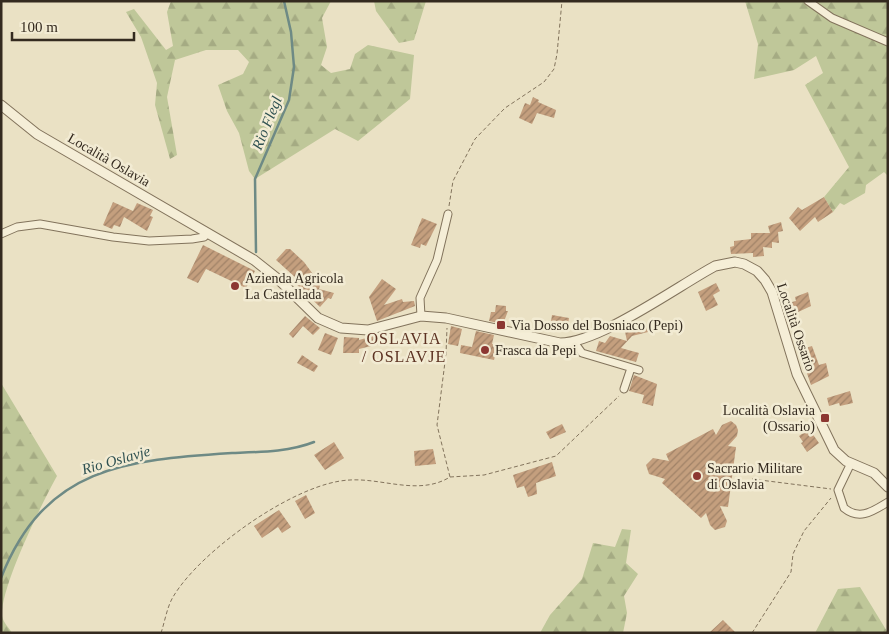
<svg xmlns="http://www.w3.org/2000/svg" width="889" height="634" font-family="Georgia,serif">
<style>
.forest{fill:url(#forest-firs)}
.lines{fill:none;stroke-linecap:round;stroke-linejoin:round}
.stream{stroke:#6e8a85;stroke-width:2.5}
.building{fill:url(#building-hatch)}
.minor-casing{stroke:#82735c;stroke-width:9}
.tertiary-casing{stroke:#82735c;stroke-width:11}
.path{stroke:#82735c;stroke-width:1;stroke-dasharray:4 2.5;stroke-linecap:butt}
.minor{stroke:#f5eed7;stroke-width:7}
.tertiary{stroke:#f5eed7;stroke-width:9}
.poi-dot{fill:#8c3732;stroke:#f2ebd3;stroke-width:2}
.labels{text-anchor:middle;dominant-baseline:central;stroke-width:5;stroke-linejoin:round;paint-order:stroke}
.street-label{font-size:14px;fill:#342a1f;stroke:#f2ebd3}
.poi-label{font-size:14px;fill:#342a1f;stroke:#f2ebd3;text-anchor:start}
.water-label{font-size:15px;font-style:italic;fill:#305252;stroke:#f2ebd3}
.quarter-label{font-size:16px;letter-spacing:1px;fill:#5c3222;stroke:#f2ebd3}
</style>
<defs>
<pattern id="forest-firs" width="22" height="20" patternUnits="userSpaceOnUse" patternTransform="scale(1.25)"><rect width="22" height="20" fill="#bfc799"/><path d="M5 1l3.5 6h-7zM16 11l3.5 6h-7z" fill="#a5ab83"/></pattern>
<pattern id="building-hatch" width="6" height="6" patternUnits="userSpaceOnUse" patternTransform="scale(1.25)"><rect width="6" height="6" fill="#c49f7e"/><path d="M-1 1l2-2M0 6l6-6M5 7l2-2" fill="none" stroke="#a08267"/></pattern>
</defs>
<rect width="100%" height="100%" fill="#eae1c4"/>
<path class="forest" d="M 171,1 L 331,1 L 322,18 L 327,47 L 321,65 L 331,73 L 350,69 L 355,54 L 368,45 L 414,55 L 410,99 L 358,141 L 335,129 L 255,179 L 249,171 L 239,133 L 227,111 L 218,85 L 243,74 L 249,62 L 238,50 L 206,50 L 175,60 L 167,97 L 177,155 L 170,159 L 155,105 L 157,83 L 141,37 L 126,12 L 134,9 L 166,50 L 173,46 L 167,12 Z
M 374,1 L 426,1 L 414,40 L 399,43 L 376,11 Z
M 745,1 L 888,1 L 888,176 L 884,172 L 866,185 L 865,193 L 844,205 L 840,203 L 833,212 L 824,197 L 849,167 L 805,85 L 823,73 L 816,56 L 794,70 L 754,79 L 758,44 Z
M 1,383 L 57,476 C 42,503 0,588 2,616 C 3,622 9,628 12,633 L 1,633 Z
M 622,529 L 631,530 L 626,563 L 638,574 L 624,596 L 627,613 L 623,633 L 540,633 L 550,615 L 582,579 L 593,543 L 615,547 Z
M 860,587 L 888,633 L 815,633 L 838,589 Z"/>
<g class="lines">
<path class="stream" d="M 256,252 L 255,179 L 289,100 L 294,67 L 291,32 L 284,1
M 1,578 C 45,466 126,460 232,453 C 259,452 289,452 314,442"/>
</g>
<path class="building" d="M 533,97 L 539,100 L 538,102 L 556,110 L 554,118 L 537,113 L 532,124 L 519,118 L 525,103 L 530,105 Z
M 824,197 L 833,212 L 818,222 L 815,217 L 800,231 L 789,218 L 798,207 L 802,210 Z
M 113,202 L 133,211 L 137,203 L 153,210 L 150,216 L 153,217 L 147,231 L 124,217 L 120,227 L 114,225 L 112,229 L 103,225 Z
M 422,218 L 437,224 L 426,246 L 421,244 L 420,248 L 411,245 Z
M 781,222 L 783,231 L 778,232 L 779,243 L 772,242 L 772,248 L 763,247 L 764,256 L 753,257 L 753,253 L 731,254 L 730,247 L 734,246 L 734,241 L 751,239 L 751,233 L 770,233 L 768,226 Z
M 203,245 L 255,271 L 246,288 L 206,269 L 198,283 L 187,278 Z
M 286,249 L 290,249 L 304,262 L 318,281 L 316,284 L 320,285 L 319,289 L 334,293 L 331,299 L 328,298 L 320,307 L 293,281 L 296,278 L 276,260 Z
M 382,279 L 396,289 L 384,305 L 402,299 L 403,302 L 414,301 L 415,306 L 377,321 L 369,297 Z
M 716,283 L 720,291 L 713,295 L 718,305 L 706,311 L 698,292 Z
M 808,292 L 811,306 L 796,313 L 792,302 L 796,301 L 795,297 Z
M 496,305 L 506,306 L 506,311 L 508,311 L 503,324 L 489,321 L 491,312 L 495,312 Z
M 552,315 L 569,318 L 567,331 L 550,328 Z
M 305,316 L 320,328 L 313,335 L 303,326 L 293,338 L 289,334 Z
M 646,323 L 648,332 L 632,336 L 621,348 L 639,353 L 636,362 L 596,351 L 599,341 L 605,343 L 610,336 L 627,341 L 624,327 Z
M 451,326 L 462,329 L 458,346 L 448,344 Z
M 476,331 L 494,335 L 492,344 L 498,346 L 494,360 L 460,353 L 461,345 L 472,347 Z
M 388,332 L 391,341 L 359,349 L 359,353 L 343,353 L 344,337 L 359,338 L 359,340 Z
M 325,333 L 338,338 L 331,355 L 318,350 Z
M 812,346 L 819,365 L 826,363 L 829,376 L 811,385 L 799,350 Z
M 302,355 L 318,366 L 314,372 L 297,363 Z
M 634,375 L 657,384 L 653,406 L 642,403 L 644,395 L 629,391 Z
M 850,391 L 853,403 L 840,406 L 839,403 L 829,406 L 827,398 Z
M 731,421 L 736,425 L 738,430 L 737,436 L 728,446 L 736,447 L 728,507 L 720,506 L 727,521 L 725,527 L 715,530 L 710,525 L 706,513 L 701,518 L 662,483 L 665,479 L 649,474 L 646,465 L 653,458 L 669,461 L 666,454 L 713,429 L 716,435 L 722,425 Z
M 562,424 L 566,432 L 550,439 L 546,432 Z
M 809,429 L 819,443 L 807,452 L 801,443 L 803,442 L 799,436 Z
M 334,442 L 344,458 L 325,470 L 314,455 Z
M 433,449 L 436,464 L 415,466 L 414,451 Z
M 552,462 L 556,476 L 536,483 L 537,494 L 528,497 L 524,486 L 517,488 L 513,475 Z
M 306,495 L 315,513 L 305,519 L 295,501 Z
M 279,510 L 291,527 L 282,533 L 278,527 L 262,538 L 254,526 Z
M 723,620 L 736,633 L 709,633 Z"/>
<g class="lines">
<g class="minor-casing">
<path id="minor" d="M 808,1 L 832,18 L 888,42
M 1,234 L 17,227 L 40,224 L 113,237 L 149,241 L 192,239 L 204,237 L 208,233
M 421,316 L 420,298 L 437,260 L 448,214
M 574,342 L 582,353 L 639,370
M 624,389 L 631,368
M 851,463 L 838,490 L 844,508 C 860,521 873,511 888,502"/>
</g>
<g class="tertiary-casing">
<path id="tertiary" d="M 1,105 L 37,134 L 254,260 L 278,279 L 318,318 L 341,328 L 368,330 L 421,316 L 446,318 L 560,343 C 599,343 678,286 715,266 L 735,262 L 744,264 L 757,271 L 765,280 L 772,292 L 797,374 L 834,450 L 846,461 L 874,473 L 888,487"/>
</g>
<path class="path" d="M 449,206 L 453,181 L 475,139 L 505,108 L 544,82 L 554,69 L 557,54 L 562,1
M 450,477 L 484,475 L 556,456 L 619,396
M 752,479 L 831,489
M 161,633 C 165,621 167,607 173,597 C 200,551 296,482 350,480 C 383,478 419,496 450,477 L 437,425 L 446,354 L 447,328
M 752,633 L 791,572 L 793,554 L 804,531 L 831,498"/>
<use href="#minor" class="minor"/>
<use href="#tertiary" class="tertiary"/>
</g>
<g class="poi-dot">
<circle cx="235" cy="286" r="5"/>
<rect x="496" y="320" width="10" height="10" rx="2.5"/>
<circle cx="485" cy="350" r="5"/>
<rect x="820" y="413" width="10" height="10" rx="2.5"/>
<circle cx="697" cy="476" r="5"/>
</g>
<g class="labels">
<g class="street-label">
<text transform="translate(109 160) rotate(30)">Località Oslavia</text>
<text transform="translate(796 327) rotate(71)">Località Ossario</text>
</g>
<g class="poi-label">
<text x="245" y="278">Azienda Agricola<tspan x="245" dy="16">La Castellada</tspan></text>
<text x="511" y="325">Via Dosso del Bosniaco (Pepi)</text>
<text x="495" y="350">Frasca da Pepi</text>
<text x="815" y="410" text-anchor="end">Località Oslavia<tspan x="815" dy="16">(Ossario)</tspan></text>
<text x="707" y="468">Sacrario Militare<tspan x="707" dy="16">di Oslavia</tspan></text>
</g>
<g class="water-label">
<text transform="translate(267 123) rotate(-68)">Rio Flegl</text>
<text transform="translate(116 460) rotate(-16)">Rio Oslavje</text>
</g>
<g class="quarter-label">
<text x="404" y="338">OSLAVIA<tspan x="404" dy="18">/ OSLAVJE</tspan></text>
</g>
</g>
<rect width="889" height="634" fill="none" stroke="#342a1f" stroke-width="5"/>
<path d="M12 32v8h122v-8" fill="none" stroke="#342a1f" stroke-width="2.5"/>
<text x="20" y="32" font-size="15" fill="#342a1f" stroke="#f2ebd3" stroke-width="4" paint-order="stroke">100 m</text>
</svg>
